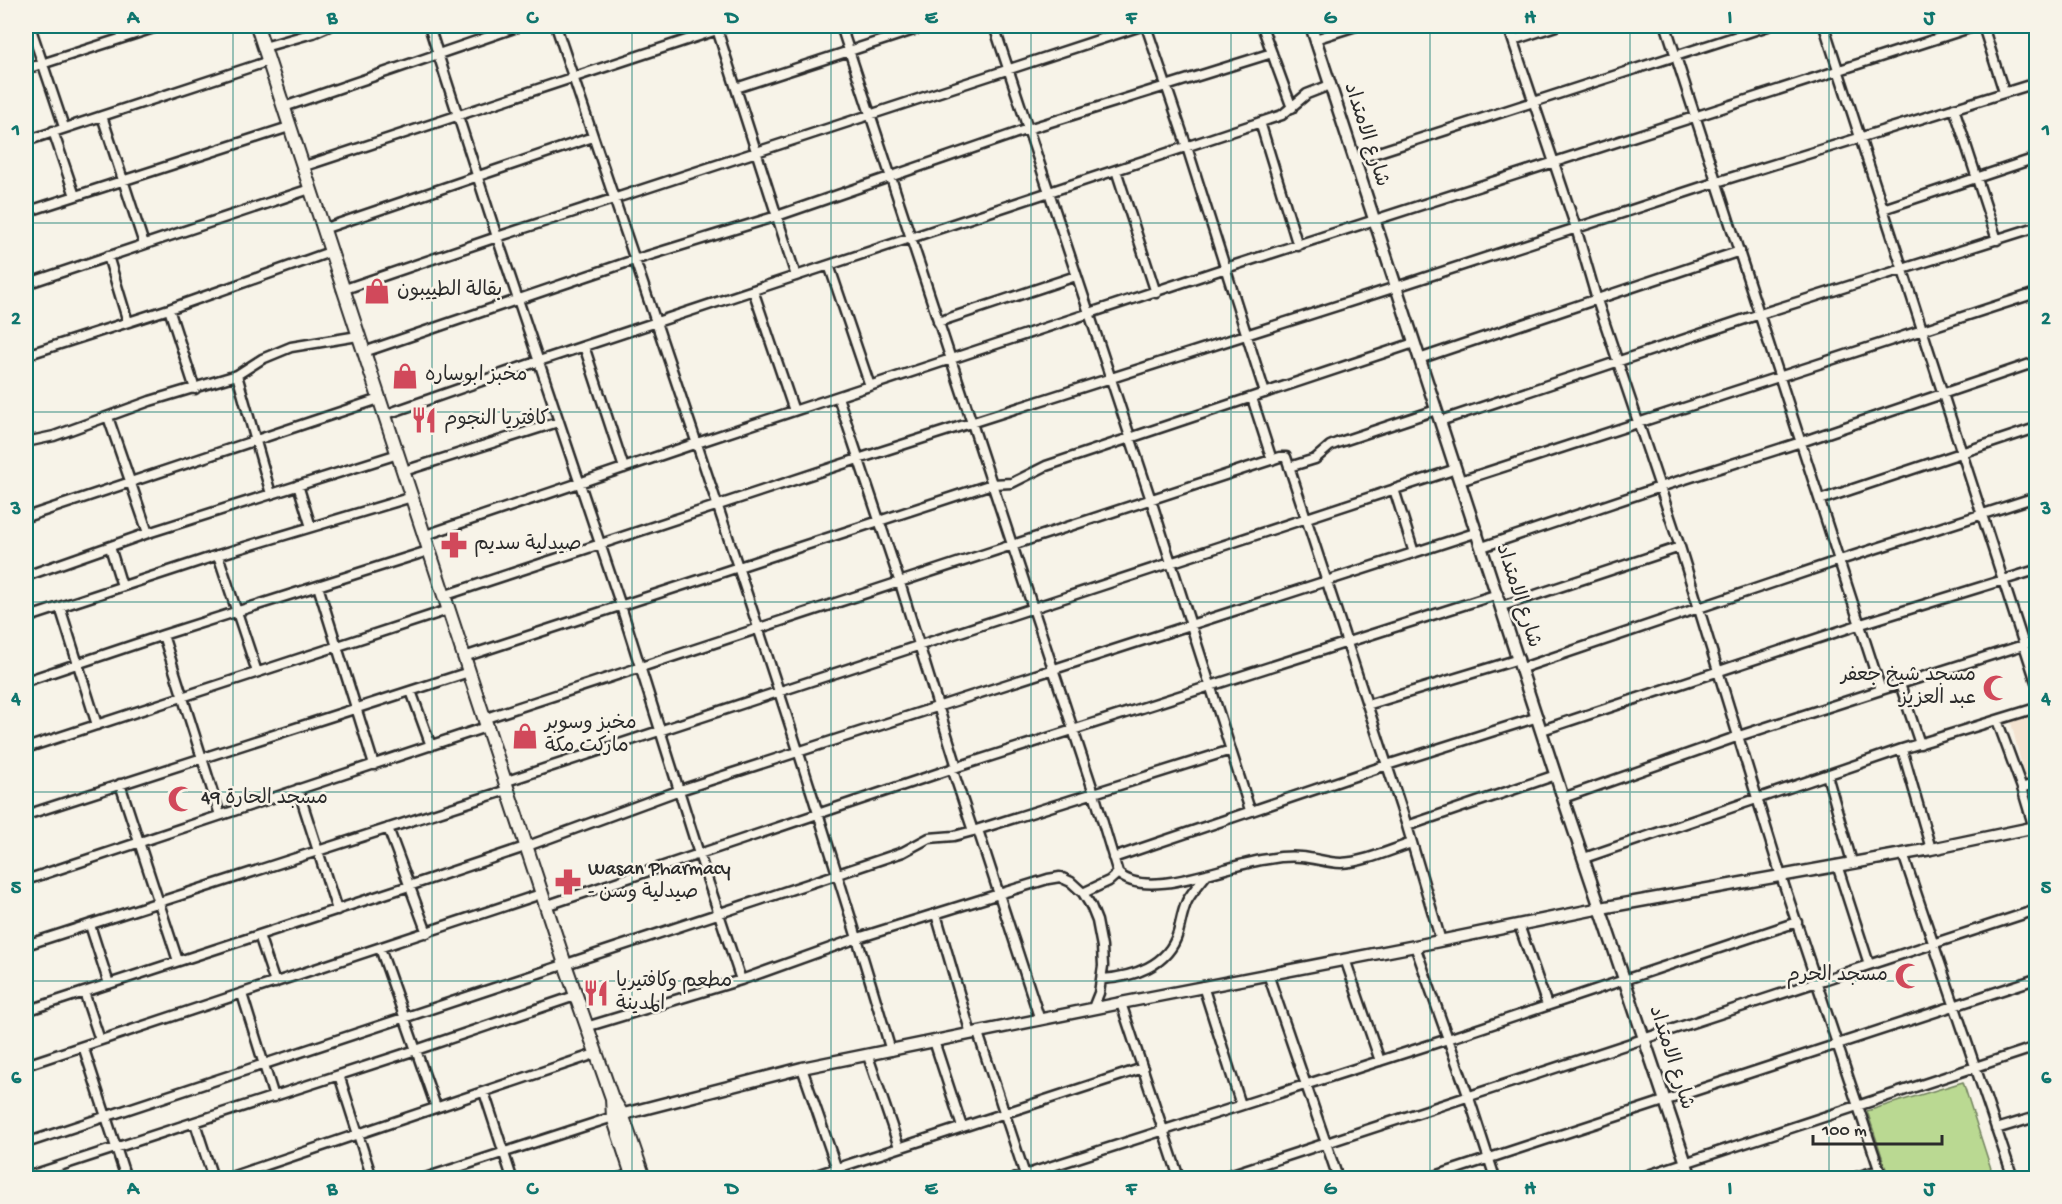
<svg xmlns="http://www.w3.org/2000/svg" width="2062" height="1204" font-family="'Gochi Hand','Playpen Sans Arabic',sans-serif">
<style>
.built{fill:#f3e3d1}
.green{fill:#bad992;stroke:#72825e;stroke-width:1.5}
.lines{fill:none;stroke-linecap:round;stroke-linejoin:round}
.minor-casing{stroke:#2b2b2b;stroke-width:13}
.tertiary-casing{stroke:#2b2b2b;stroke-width:15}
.secondary-casing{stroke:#2b2b2b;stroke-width:16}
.minor{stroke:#f7f3e8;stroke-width:8}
.tertiary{stroke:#f7f3e8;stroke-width:10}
.secondary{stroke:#f7f3e8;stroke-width:12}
.grid{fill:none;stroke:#0f766e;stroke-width:1.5;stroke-opacity:0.55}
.labels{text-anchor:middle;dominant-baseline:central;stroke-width:5;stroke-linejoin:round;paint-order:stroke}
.street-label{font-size:20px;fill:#2b2b2b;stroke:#f7f3e8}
.poi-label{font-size:20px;fill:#2b2b2b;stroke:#f7f3e8;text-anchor:start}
.neatline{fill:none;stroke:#0f766e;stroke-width:2}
.grid-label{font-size:20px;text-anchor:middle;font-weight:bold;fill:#0f766e}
</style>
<rect width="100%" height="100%" fill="#f7f3e8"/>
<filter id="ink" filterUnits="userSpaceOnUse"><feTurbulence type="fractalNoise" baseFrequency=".0167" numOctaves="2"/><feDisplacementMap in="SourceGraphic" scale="12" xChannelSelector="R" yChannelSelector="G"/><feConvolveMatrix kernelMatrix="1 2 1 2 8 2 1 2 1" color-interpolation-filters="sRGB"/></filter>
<g filter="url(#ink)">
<path class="built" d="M 2036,704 L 2036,823 L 2009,714 Z"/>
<path class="green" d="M 1963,1082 L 1994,1178 L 1889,1178 L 1867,1111 Z"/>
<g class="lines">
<g class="minor-casing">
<path id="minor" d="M 30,26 L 64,127
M 429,26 L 497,237 L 621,606 L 699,854 L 741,980
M 556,26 C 670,366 789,706 891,1051
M 716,26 L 796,276
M 841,26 L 1094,793 L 1118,873 C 1147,902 1230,863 1268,859 C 1279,857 1290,856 1301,857 C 1315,858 1327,863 1341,863 C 1365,862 1390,850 1412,843
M 994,26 L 1151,500 L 1250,810
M 1146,26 L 1187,147 L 1265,393
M 1262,26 L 1292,108
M 1508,26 L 1576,228 L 1597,300 L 1660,487 L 1801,442 L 2036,362
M 1666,26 L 1881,690 L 1900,684 L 1920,744
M 1824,26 L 2036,682
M 1983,26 L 2004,92
M 1315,39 L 1356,26
M 1513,40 L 1556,26
M 264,47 L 313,33 L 329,26
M 26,69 L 160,26
M 736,88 L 926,26
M 284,107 L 520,26
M 1954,108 L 1997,240
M 102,116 L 144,244
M 1260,122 L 1298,246
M 53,131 L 75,196
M 26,141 L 269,61
M 1354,160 L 1768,26
M 302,167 L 729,26
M 1116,170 L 1156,293
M 1883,209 L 2036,158
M 26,212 L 289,127
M 323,229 L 593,137
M 108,256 L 128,322
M 829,265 L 870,386
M 26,284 L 310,189
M 342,290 L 497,237 L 1141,26
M 753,290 L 794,411
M 169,309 L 195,389
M 938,322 L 1076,276
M 584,346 L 624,468
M 364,352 L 634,260 L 777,216 L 1028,129 L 1272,53
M 26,355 L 169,309 L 330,252
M 1419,359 L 1740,251
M 237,375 L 271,494
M 838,397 L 900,583 L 957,767
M 1252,398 L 1272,460
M 384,415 L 539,361 L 1282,115 L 1307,94 L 1330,85
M 108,417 L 148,533
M 1440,421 L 1760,314 L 2036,227
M 26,442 L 54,436 L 150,401 L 237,375 L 262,359 L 291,347 L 358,336
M 1289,467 L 1315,459 L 1330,446 L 1337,443 L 1436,410
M 404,471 L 558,422
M 1460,481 L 2036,293
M 298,485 L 311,527
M 1394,489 L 1414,553
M 1820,500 L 2036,428
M 26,517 L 379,399
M 423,536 L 697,443 L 1226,268 L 1976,26
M 110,547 L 122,586
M 1482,547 L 1660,487 L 1680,547 L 1781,876 L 1882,1178
M 218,555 L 257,672
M 26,576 L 148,533 L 398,454
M 318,586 L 374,765
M 443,596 L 858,459 L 1396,287 L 1717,182 L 2036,83
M 1502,606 L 1680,547
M 60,607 L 97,725
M 26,618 L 218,555 L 412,497
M 163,635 L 220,815
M 464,657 L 992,484 L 1012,483 L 1046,466 L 1414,343
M 1522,668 L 1840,560 L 2036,497
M 26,681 L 163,635 L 428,551
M 1900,684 L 2036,641
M 411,691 L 431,746
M 1367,705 L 1519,659
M 483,719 L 1280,457 L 1286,457 L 1407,826 L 1441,941
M 1997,720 L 2022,788 L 2036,783
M 1542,730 L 1861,624 L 2036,570
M 26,748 L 448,610
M 1902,749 L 1931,849
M 952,768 L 973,831
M 1827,775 L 1852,862
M 504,782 L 1456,469
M 120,784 L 178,961
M 2022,788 L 2034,828
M 298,789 L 337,910
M 1563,798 L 1739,736 L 1881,690
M 26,815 L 469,672
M 1407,826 L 1556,775
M 388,828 L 427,933
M 978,830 L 1040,1020
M 1903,854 L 2013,1178
M 1113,858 L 1387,765 L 1538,717
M 1584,858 L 1902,749 L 2036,708
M 1837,865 L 1869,964
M 26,880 L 486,727
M 1083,893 L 1109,881 L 1118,873
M 545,906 L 957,767 L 1498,594
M 936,914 L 971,1034
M 90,925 L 109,984
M 1519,925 L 1547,1005
M 259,935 L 275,983
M 26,945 L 507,790
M 1415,946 L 1469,1098 L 1495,1178
M 380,948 L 436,1107
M 1345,959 L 1380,1061
M 1268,974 L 1338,1178
M 1102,979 C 1133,977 1168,966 1178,933 C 1181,922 1182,912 1187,901 C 1192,892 1200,883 1207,874
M 1203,986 L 1241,1105
M 84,992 L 100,1040
M 242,994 L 274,1097
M 1121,1003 L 1179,1178
M 26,1011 L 409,886 L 525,847 L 680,790 L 1478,532
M 586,1027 L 741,980 L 858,938 L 999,894 L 1048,879 L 1060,877 L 1071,882 L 1083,893 L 1091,906 L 1097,921 L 1102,947 L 1103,966 L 1099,993 L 1093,1008
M 978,1033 L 1026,1178
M 934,1041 L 962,1127
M 83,1046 L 126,1178
M 868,1056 L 899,1147
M 26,1065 L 541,894
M 802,1068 L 840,1178
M 339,1075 L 372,1178
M 484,1092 L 512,1178
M 195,1123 L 213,1178
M 1996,1129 L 2036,1117
M 26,1143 L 838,874 L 903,852 L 929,838 L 954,836 L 973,831 L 1231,750
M 26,1177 L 416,1050 L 575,996
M 228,1178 L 595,1054
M 425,1178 L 613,1117
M 619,1178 L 632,1174
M 807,1178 L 1143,1068
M 1015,1178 L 1448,1039 L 1797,922
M 1220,1178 L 2036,910
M 1429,1178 L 2036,979
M 1639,1178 L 2036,1047
M 1853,1178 L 1879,1170"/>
</g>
<g class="tertiary-casing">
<path id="tertiary" d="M 1311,26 L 1563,798 L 1691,1178
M 616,1116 L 802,1068 L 1121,1003 L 1415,946 L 1601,908 L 1931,849 L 2036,827"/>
</g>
<g class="secondary-casing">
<path id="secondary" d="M 257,26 L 565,964 L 612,1098 L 622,1114 L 644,1178
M 612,1099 L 613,1117 L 633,1178"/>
</g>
<use href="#minor" class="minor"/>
<use href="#tertiary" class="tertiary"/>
<use href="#secondary" class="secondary"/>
</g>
</g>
<path class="grid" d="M 233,26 L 233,1178M 432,26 L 432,1178M 632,26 L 632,1178M 831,26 L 831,1178M 1031,26 L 1031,1178M 1231,26 L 1231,1178M 1430,26 L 1430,1178M 1630,26 L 1630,1178M 1829,26 L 1829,1178M 26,223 L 2036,223M 26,412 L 2036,412M 26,602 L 2036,602M 26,792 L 2036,792M 26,981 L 2036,981"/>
<defs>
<g id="shop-bare" transform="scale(2.07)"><path d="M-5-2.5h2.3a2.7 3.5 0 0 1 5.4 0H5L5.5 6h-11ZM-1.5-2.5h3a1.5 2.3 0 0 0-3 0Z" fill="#d1495b" stroke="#f7f3e8" stroke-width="2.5" paint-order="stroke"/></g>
<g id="restaurant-bare" transform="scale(2.07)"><path d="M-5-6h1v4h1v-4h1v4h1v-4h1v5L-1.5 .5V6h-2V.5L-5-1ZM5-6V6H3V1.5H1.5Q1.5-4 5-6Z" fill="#d1495b" stroke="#f7f3e8" stroke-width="2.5" paint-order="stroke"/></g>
<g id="pharmacy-bare" transform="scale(2.07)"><path d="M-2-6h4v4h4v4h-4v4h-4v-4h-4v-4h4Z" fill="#d1495b" stroke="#f7f3e8" stroke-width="2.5" paint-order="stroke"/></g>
<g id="mosque-bare" transform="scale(2.07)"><path d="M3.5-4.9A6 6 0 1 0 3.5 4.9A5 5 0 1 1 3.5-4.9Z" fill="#d1495b" stroke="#f7f3e8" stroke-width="2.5" paint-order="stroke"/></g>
</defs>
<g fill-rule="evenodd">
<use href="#shop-bare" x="377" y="291"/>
<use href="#shop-bare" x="405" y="376"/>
<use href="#restaurant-bare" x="424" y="420"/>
<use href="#pharmacy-bare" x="454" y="545"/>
<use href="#mosque-bare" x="1996" y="688"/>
<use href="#shop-bare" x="525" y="736"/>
<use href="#mosque-bare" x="181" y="799"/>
<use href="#pharmacy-bare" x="568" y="882"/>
<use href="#mosque-bare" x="1908" y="976"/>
<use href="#restaurant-bare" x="596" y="993"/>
</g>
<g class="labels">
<g class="street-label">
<text transform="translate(1365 135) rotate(72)">شارع الامتداد</text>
<text transform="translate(1517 596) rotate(72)">شارع الامتداد</text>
<text transform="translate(1670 1058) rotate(72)">شارع الامتداد</text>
</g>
<g class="poi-label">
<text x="397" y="291">بقالة الطييبون</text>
<text x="425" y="376">مخبز ابوساره</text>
<text x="444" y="420">كافتريا النجوم</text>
<text x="474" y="545">صيدلية سديم</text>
<text x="1976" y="676" text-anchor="end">مسجد شيخ جعفر<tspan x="1976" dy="23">عبد العزيز</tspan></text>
<text x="545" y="724">مخبز وسوبر<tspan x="545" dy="23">ماركت مكة</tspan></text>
<text x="201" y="799">مسجد الحارة 49</text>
<text x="588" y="870">Wasan Pharmacy<tspan x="588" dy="23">- صيدلية وسن</tspan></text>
<text x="1888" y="976" text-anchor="end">مسجد الحرم</text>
<text x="616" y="982">مطعم وكافتيريا<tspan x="616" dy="23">المدينة</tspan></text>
</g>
</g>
<rect width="2062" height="1204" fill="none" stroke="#f7f3e8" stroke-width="66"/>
<path d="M1813 1135v9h129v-9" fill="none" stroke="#2b2b2b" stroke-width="3"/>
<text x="1822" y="1135" font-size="18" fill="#2b2b2b" stroke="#f7f3e8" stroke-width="4.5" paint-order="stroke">100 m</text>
<rect x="33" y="33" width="1996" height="1138" class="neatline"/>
<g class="grid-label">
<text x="133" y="23">A</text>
<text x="332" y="23">B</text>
<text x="532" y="23">C</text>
<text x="732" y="23">D</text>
<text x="931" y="23">E</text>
<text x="1131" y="23">F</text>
<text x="1330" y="23">G</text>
<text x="1530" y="23">H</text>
<text x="1730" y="23">I</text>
<text x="1929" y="23">J</text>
<text x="16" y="135">1</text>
<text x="2046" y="135">1</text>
<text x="16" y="324">2</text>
<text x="2046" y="324">2</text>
<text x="16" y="514">3</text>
<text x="2046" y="514">3</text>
<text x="16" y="704">4</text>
<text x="2046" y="704">4</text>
<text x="16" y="893">5</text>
<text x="2046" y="893">5</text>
<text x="16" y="1083">6</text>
<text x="2046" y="1083">6</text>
<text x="133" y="1194">A</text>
<text x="332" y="1194">B</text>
<text x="532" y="1194">C</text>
<text x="732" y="1194">D</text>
<text x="931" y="1194">E</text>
<text x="1131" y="1194">F</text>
<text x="1330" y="1194">G</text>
<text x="1530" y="1194">H</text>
<text x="1730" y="1194">I</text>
<text x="1929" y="1194">J</text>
</g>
</svg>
